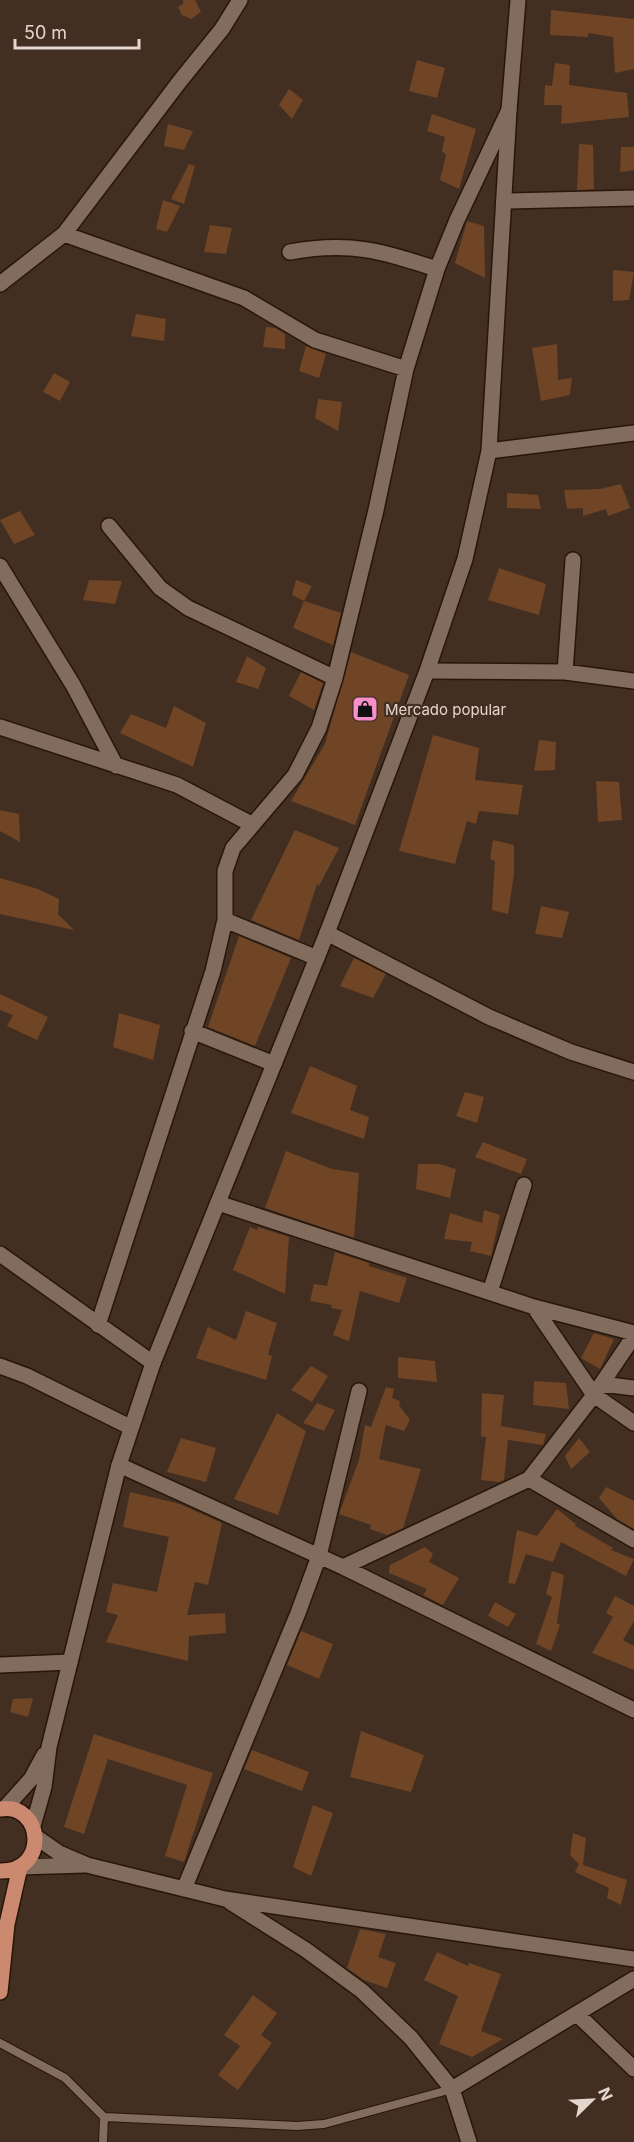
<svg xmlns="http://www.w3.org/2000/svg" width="634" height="2142" font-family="Inter,sans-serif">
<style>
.building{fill:#6f4526}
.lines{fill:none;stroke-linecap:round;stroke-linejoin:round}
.service-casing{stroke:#28160a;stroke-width:10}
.minor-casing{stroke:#28160a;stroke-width:18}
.tertiary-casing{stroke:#28160a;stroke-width:18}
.primary-casing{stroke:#28160a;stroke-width:18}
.service{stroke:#816c5d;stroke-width:8}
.minor{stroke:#816c5d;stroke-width:15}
.tertiary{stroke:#816c5d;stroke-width:15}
.primary{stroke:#cb8970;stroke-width:15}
.labels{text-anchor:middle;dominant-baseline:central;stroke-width:4.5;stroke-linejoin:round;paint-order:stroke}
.poi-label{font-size:15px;fill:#e3d6ce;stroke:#422f21;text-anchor:start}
</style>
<rect width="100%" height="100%" fill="#422f21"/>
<path class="building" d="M 183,0 L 195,0 L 201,12 L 191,19 L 182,15 L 178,7 L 183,4 Z
M 551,10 L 634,19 L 634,69 L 615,73 L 613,37 L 588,33 L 588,37 L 550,35 Z
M 417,60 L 445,68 L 437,98 L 409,91 Z
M 555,63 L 570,65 L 569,85 L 627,93 L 629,117 L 561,124 L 562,105 L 544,105 L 545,85 L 552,86 Z
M 289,89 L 303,100 L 292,119 L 279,105 Z
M 432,114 L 476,129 L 459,189 L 440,180 L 446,155 L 442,151 L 445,137 L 427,131 Z
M 168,124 L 193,131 L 184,150 L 164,146 Z
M 579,144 L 593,145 L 594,189 L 577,190 Z
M 621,147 L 634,147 L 634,170 L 620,172 Z
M 189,164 L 195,166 L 184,204 L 171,199 Z
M 163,200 L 180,206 L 167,232 L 156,229 Z
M 467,221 L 484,226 L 485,278 L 455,263 Z
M 210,225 L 232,228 L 226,254 L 204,252 Z
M 613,270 L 634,272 L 629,300 L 613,301 Z
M 136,314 L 166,319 L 164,341 L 131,336 Z
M 266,327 L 275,328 L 285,334 L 285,349 L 263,347 Z
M 557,344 L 558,380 L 572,378 L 570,395 L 541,401 L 532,348 Z
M 306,346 L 326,354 L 319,378 L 299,371 Z
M 54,373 L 70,382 L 60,401 L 43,392 Z
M 318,399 L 342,402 L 338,431 L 315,418 Z
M 621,484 L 630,508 L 608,516 L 606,509 L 583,516 L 583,508 L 567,509 L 564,490 L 600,489 Z
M 507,493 L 538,495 L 541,509 L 507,508 Z
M 20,511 L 35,535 L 14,544 L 0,520 Z
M 499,568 L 546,584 L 539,615 L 488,600 Z
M 89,580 L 122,581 L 115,604 L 83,600 Z
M 296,580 L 312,586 L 304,601 L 292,595 Z
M 304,601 L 341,613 L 333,645 L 293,628 Z
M 351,652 L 409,675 L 355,825 L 291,801 L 325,744 Z
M 247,656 L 266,668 L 258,689 L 236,682 Z
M 301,672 L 323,683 L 314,710 L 289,696 Z
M 174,706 L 206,723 L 193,767 L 120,733 L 131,714 L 166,728 Z
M 433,735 L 479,748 L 475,780 L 523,785 L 518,815 L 479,811 L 476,824 L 467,821 L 455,864 L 399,851 Z
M 539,740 L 556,742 L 555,770 L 534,771 Z
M 596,781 L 619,782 L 622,820 L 598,822 Z
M 0,810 L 19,814 L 20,842 L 0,831 Z
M 295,830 L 339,848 L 319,886 L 317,884 L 299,940 L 251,920 Z
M 493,840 L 514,845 L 514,874 L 508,914 L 492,910 L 495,861 L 490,859 Z
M 0,878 L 38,889 L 59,899 L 58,914 L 74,930 L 0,914 Z
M 541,906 L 569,912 L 562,938 L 535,934 Z
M 239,936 L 291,958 L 255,1046 L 208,1027 Z
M 354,958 L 386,974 L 373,998 L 340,986 Z
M 0,994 L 48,1017 L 37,1040 L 7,1026 L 13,1015 L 0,1010 Z
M 119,1013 L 160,1025 L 153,1060 L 113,1047 Z
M 310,1066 L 357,1086 L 350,1110 L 369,1117 L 364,1139 L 291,1113 Z
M 465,1092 L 484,1097 L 477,1123 L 456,1116 Z
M 483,1142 L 527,1159 L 521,1174 L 475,1157 Z
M 286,1151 L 332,1169 L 359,1173 L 354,1238 L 265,1208 Z
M 418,1164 L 439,1164 L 456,1169 L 450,1198 L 416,1189 Z
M 484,1210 L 500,1215 L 491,1256 L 470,1251 L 472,1242 L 444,1239 L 450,1213 L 482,1223 Z
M 250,1227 L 257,1230 L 258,1227 L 289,1237 L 285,1294 L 233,1270 Z
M 335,1252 L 369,1263 L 369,1266 L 407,1278 L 399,1303 L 360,1291 L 349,1341 L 333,1335 L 342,1310 L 331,1308 L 332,1305 L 310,1301 L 314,1284 L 327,1286 Z
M 246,1311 L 277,1323 L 268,1354 L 272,1356 L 266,1380 L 196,1358 L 208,1327 L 236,1340 Z
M 594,1333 L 614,1339 L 600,1369 L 581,1358 Z
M 398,1357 L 435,1361 L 437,1382 L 398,1378 Z
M 311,1366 L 328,1376 L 312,1402 L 291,1390 Z
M 534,1381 L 566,1383 L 569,1409 L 533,1405 Z
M 386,1387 L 394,1389 L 392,1398 L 400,1401 L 399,1405 L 410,1420 L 404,1431 L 386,1425 L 379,1459 L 421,1469 L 403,1528 L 387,1535 L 370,1529 L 371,1525 L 339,1514 L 359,1460 L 365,1425 L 371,1427 Z
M 482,1393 L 504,1395 L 501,1426 L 546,1434 L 543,1445 L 508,1440 L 504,1480 L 499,1482 L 481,1480 L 486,1437 L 481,1436 Z
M 317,1403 L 335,1410 L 324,1431 L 303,1423 Z
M 277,1413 L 306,1431 L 278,1515 L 234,1499 Z
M 181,1438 L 216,1448 L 206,1482 L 167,1472 Z
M 579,1438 L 590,1452 L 571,1469 L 565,1456 Z
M 606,1487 L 634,1501 L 634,1529 L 617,1519 L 599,1498 Z
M 130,1492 L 180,1504 L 222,1523 L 208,1585 L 195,1582 L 187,1615 L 225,1613 L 226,1633 L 189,1636 L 188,1661 L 106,1642 L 118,1615 L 106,1612 L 113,1583 L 157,1592 L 169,1537 L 123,1527 Z
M 557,1509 L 576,1524 L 575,1526 L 613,1548 L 611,1550 L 634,1559 L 626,1576 L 561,1542 L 553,1562 L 526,1554 L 515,1584 L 508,1583 L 517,1530 L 537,1536 Z
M 425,1547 L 433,1554 L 429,1562 L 459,1578 L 443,1605 L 423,1595 L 427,1589 L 389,1573 L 390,1565 Z
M 552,1571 L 564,1575 L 557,1623 L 560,1625 L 551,1651 L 536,1644 L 552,1597 L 546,1594 Z
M 615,1596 L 634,1606 L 634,1621 L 623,1640 L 634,1646 L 634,1670 L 592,1653 L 613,1617 L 606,1613 Z
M 495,1602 L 516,1614 L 508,1627 L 488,1616 Z
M 301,1631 L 333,1644 L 319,1679 L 287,1665 Z
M 33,1698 L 28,1717 L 10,1712 L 13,1699 Z
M 361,1731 L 424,1755 L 411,1792 L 350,1777 Z
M 94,1734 L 213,1773 L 184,1862 L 165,1856 L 187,1785 L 108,1759 L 84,1834 L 64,1827 Z
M 252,1750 L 309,1772 L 302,1791 L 244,1769 Z
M 313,1805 L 333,1813 L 311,1876 L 293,1867 Z
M 573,1833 L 586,1838 L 583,1865 L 627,1880 L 621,1905 L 607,1898 L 609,1888 L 575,1872 L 579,1864 L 570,1855 Z
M 360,1929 L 386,1934 L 378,1957 L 396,1963 L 387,1988 L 364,1980 L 347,1968 Z
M 437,1952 L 468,1966 L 469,1963 L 501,1974 L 481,2031 L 503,2039 L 472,2057 L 439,2044 L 458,1996 L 424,1980 Z
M 253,1995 L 277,2013 L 261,2035 L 272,2043 L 238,2090 L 218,2075 L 240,2046 L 224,2035 Z"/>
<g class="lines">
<g class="service-casing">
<path id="service" d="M 0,2043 L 65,2078 L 104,2117 L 297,2126 L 324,2124 L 452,2089
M 103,2142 L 104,2117"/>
</g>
<g class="minor-casing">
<path id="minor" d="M 504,201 L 634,198
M 64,234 L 244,298 L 315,340 L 406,369
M 290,252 C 350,241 381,251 437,269
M 0,284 L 64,234 L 180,81 L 222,29 L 240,0
M 489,451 L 634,433
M 109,526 L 160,588 L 188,608 L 335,678
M 0,566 L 73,685 L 116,766
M 427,671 L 565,672 L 634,681
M 565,672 L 573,560
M 0,727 L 177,785 L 251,824
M 225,920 L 317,958
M 327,933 L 489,1017 L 571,1052 L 634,1072
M 192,1031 L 274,1064
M 218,1203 L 534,1307 L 634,1333
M 0,1254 L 153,1363
M 490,1292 L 524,1185
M 534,1307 L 594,1395 L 634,1423
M 98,1325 L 213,971 L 225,920 L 225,871 L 233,848 L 295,775 L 319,728 L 335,678 L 376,510 L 406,369 L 437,269 L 457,220 L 509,110
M 0,1366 L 27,1376 L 130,1427
M 602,1384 L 634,1388
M 119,1465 L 343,1567 L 634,1710
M 529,1479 L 634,1540
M 343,1567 L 529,1479 L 594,1395 L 634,1336
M 0,1665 L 70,1662
M 36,1837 L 59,1853 L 87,1865 L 225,1899 L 634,1959
M 20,1867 L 84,1865
M 184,1889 L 298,1613 L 319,1556 L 359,1391
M 230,1902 L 306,1950 L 362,1991 L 411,2038 L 452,2089 L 469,2142
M 577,2014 L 634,2069
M 452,2089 L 634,1979"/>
</g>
<g class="tertiary-casing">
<path id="tertiary" d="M 5,1808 L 31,1779 L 44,1755
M 33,1826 L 44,1787 L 49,1747 L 119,1465 L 153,1363 L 327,933 L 427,671 L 465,559 L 489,451 L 509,110 L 518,0"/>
</g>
<g class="primary-casing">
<path id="primary" d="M 0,1809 C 43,1802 50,1872 0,1871
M 0,1992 L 7,1924 L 20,1867"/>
</g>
<use href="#service" class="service"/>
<use href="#minor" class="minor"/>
<use href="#tertiary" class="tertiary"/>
<use href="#primary" class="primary"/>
</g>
<defs>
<g id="shop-square" transform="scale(1.35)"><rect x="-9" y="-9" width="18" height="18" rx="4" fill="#f98fca" stroke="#422f21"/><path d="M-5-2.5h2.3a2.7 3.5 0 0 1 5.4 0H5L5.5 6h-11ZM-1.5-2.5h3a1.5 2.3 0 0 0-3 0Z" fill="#111"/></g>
</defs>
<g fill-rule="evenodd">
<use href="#shop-square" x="365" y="709"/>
</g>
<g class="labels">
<g class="poi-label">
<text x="385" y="709">Mercado popular</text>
</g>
</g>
<g transform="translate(592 2100) rotate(66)" stroke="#422f21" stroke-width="4.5" paint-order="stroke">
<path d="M0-4.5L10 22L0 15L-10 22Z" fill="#e3d6ce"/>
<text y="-9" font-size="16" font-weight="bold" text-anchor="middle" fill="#e3d6ce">N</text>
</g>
<path d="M15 39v9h124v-9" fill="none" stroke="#e3d6ce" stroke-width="3"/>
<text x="24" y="39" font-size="18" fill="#e3d6ce" stroke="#422f21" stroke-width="4.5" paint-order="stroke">50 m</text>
</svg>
